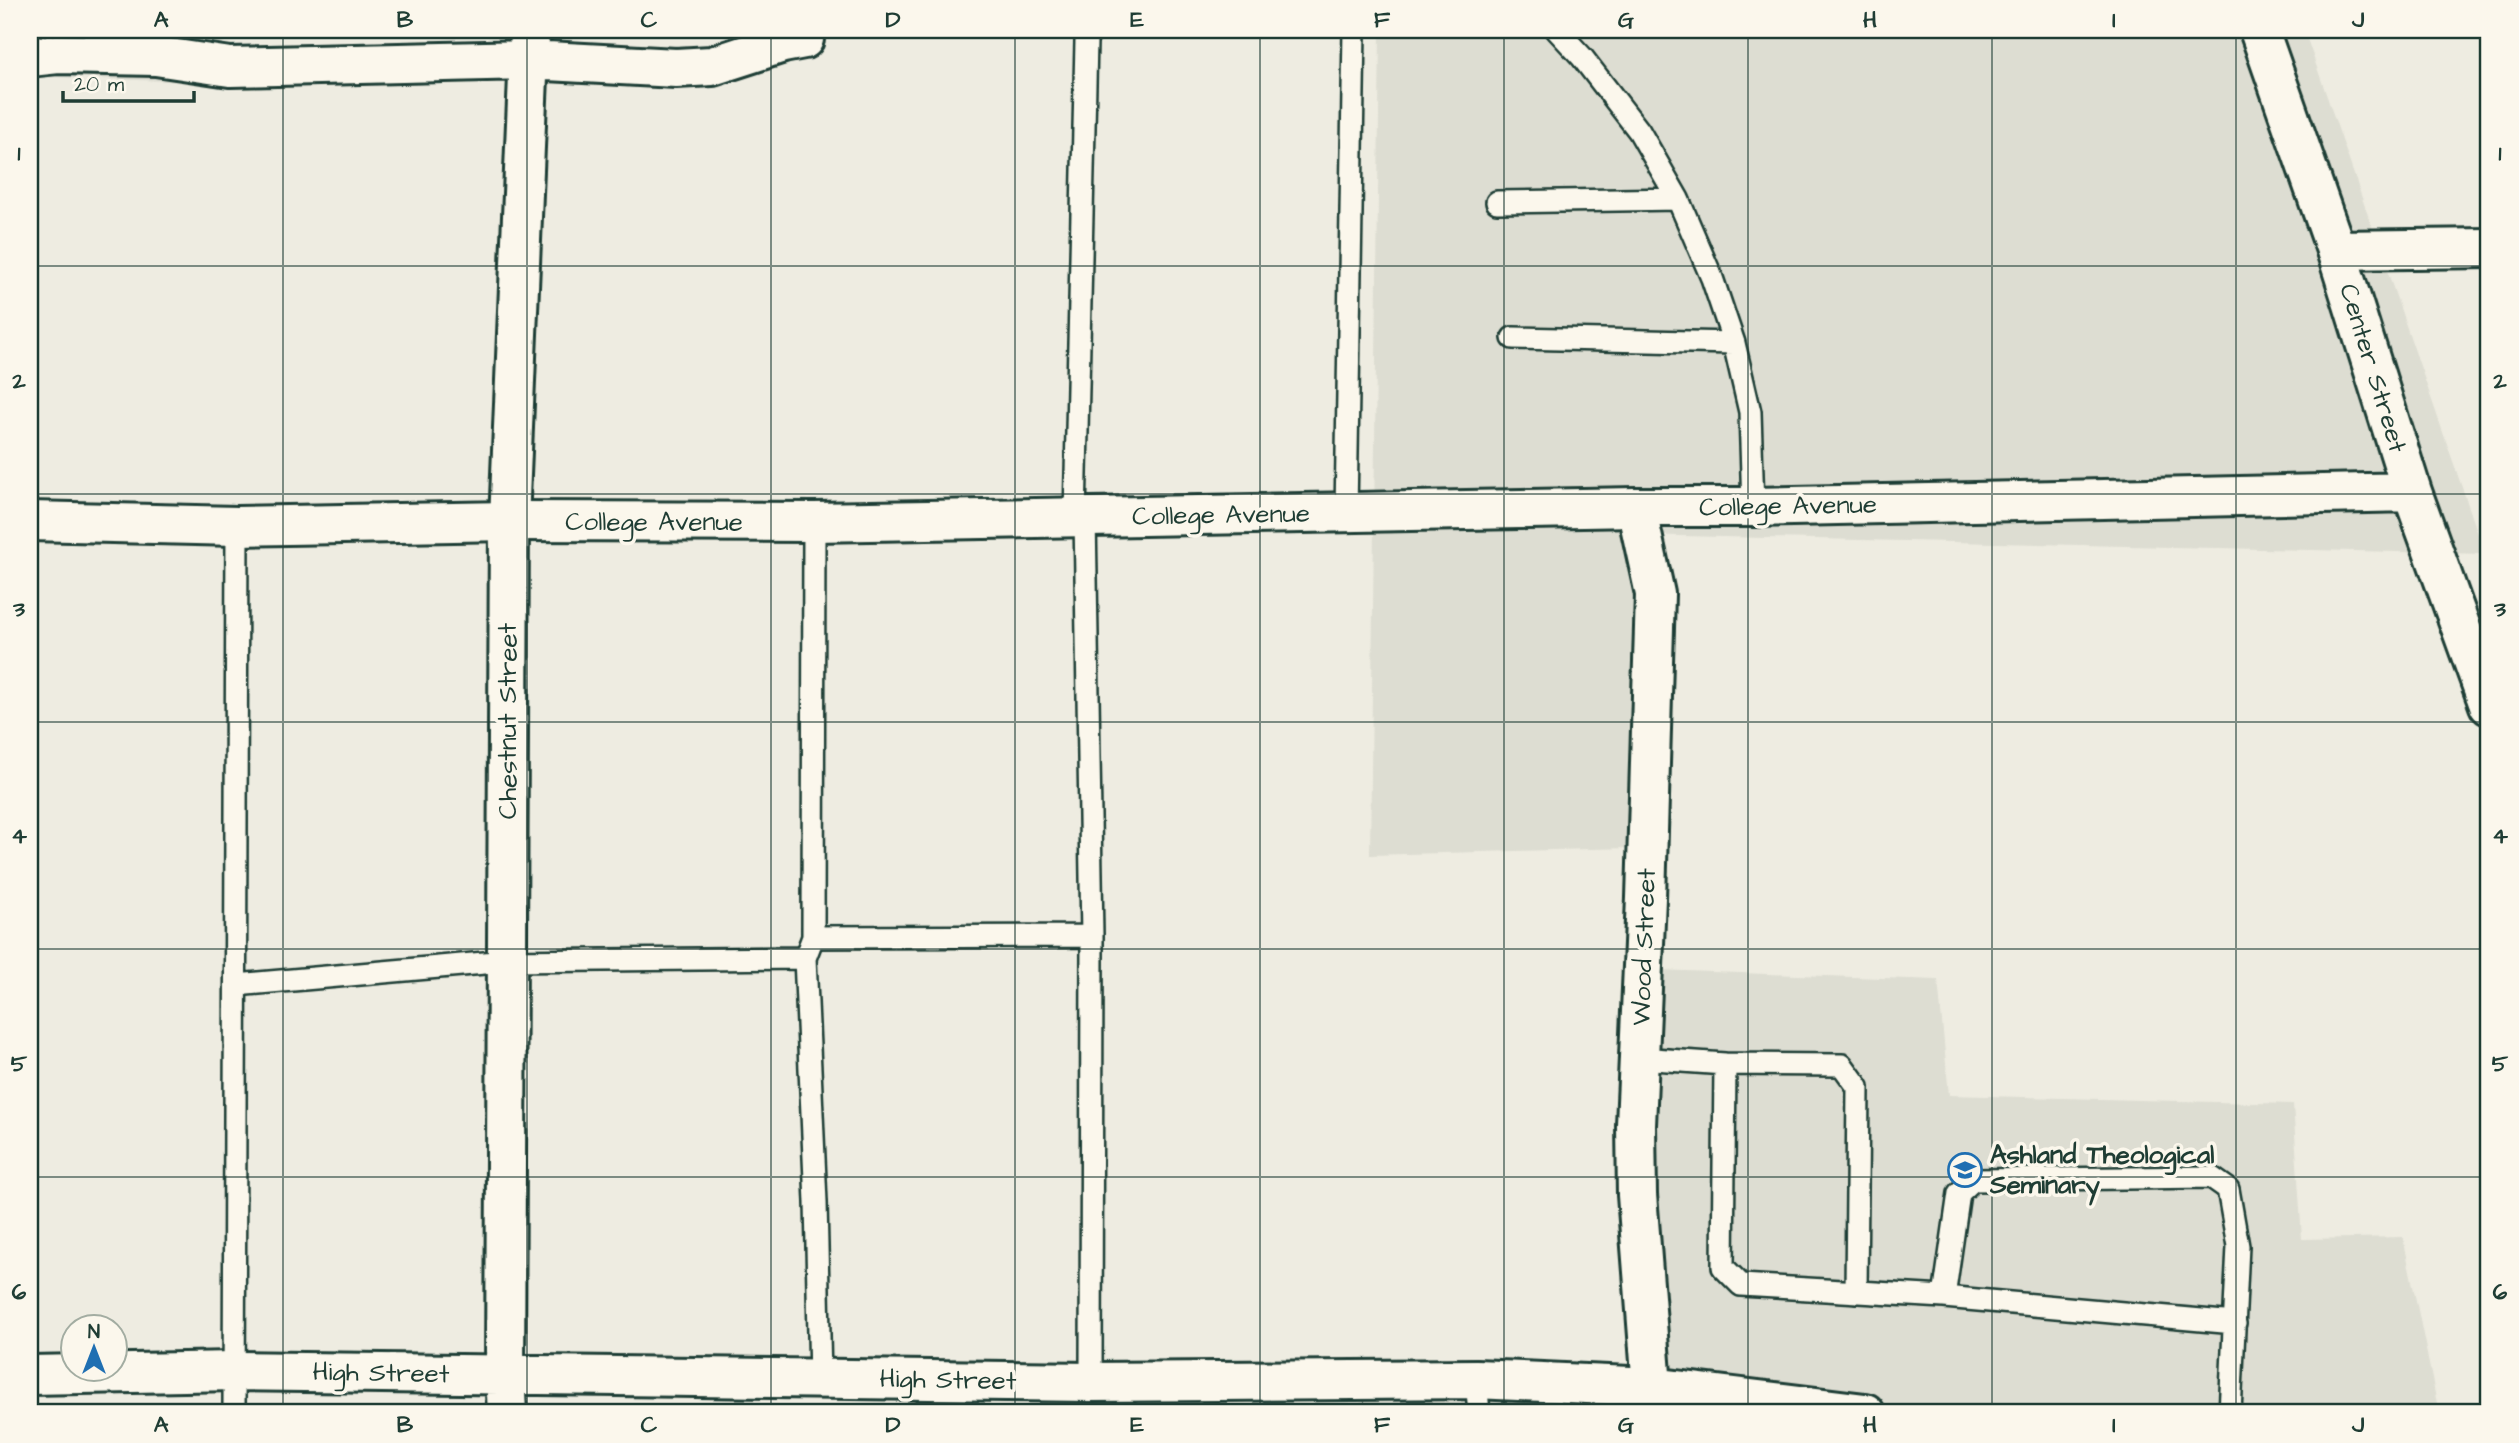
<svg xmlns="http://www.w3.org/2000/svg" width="2519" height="1443" font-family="'Architects Daughter',sans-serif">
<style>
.built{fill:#ddddd2}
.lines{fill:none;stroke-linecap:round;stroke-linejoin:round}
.lane-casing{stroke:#1f3d34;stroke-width:26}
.street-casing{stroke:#1f3d34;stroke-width:44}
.secondary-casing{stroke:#1f3d34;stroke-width:44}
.lane{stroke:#fbf7ec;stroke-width:21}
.street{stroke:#fbf7ec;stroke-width:38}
.secondary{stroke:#fbf7ec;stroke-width:38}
.grid{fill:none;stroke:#1f3d34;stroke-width:2;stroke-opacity:0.55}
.labels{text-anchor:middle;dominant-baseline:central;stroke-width:7;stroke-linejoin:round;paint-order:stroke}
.street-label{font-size:26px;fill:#1f3d34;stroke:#fbf7ec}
.poi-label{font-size:26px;font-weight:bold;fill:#1f3d34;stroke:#fbf7ec;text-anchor:start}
.neatline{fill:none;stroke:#1f3d34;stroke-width:2.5}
.grid-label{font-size:23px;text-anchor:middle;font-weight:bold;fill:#1f3d34}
</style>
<rect width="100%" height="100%" fill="#eeece1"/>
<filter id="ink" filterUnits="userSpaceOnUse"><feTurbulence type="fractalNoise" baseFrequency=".0143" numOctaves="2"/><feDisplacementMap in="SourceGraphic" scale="14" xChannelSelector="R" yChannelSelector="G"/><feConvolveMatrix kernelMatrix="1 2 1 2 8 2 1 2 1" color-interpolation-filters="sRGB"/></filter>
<g filter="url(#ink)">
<path class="built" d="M 30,30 L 220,30 L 219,83 L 30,76 Z
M 1380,30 L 2304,30 L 2485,554 L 1637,535 L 1630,848 L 1370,855 Z
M 1630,969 L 1938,980 L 1949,1095 L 2293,1104 L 2302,1239 L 2403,1237 L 2439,1413 L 1360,1413 L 1361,1392 L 1633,1391 Z"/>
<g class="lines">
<g class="lane-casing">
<path id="lane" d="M 1557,30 L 1582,57 L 1639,131 L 1678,199 L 1712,278 L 1734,343 L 1750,412 L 1753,507
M 1497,202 L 1678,199
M 1513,338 L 1734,343
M 1346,513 L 1354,30
M 1075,517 L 1086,41 L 1090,30
M 1085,517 L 1092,936 L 1091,1382
M 814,522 L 813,937 L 805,958 L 816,1202 L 820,1379
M 813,937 L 1092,936
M 236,985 L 507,961 L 805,958
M 1639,1058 L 1725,1064 L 1723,1267 L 1741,1285 L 1944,1297 L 1959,1193 L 1973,1180 L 2211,1177 L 2228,1189 L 2238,1246 L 2230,1413
M 1725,1064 L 1842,1065 L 1858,1087 L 1856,1292
M 1944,1297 L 2235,1323
M 1476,1379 L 1479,1413
M 234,1413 L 237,526
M 1651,1413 L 1652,1387"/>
</g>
<g class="street-casing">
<path id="street" d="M 30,57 L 58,54 L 156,56 L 230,67 L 529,60 L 676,68 L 712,66 L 783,43 L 804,39
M 2336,250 L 2489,248
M 1636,507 L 1655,594 L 1646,898 L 1636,1125 L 1637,1195 L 1652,1387
M 30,1375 L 235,1371 L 1091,1382 L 1476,1379 L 1652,1387 L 1865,1413
M 507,1413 L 505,1374 L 509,521 L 530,30"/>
</g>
<g class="secondary-casing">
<path id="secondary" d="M 2259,30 L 2336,250 L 2412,492 L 2489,705
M 30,521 L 237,526 L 509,521 L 814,522 L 1636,507 L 1753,507 L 2412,492"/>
</g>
<use href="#lane" class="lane"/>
<use href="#street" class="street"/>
<use href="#secondary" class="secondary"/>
</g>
</g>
<path class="grid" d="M 283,30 L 283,1413M 527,30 L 527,1413M 771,30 L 771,1413M 1015,30 L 1015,1413M 1260,30 L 1260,1413M 1504,30 L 1504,1413M 1748,30 L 1748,1413M 1992,30 L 1992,1413M 2236,30 L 2236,1413M 30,266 L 2489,266M 30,494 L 2489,494M 30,722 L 2489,722M 30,949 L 2489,949M 30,1177 L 2489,1177"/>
<defs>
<g id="university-ring" transform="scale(1.75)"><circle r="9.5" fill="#fbf7ec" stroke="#1f6fb2" stroke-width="1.5"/><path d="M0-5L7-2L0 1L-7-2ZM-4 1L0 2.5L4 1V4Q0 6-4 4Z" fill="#1f6fb2"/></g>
</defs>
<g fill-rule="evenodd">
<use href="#university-ring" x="1965" y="1170"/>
</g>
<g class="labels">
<g class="street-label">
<text transform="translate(2373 368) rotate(73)">Center Street</text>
<text transform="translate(1788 506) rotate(-1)">College Avenue</text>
<text transform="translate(1221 515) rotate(-1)">College Avenue</text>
<text x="654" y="522">College Avenue</text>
<text transform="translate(508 721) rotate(-90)">Chestnut Street</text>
<text transform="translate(1644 947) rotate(-88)">Wood Street</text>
<text transform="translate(381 1373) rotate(1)">High Street</text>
<text transform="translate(948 1380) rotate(1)">High Street</text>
</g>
<g class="poi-label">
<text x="1990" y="1155">Ashland Theological<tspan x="1990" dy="30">Seminary</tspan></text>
</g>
</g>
<rect width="2519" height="1443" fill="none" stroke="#fbf7ec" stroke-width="77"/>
<g transform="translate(94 1348)"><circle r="33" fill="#fbf7ec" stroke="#a3ada2" stroke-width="2"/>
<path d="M0-5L12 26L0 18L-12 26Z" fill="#1f6fb2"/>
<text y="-10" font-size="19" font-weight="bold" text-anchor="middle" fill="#1f3d34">N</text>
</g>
<path d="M63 91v10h131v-10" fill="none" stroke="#1f3d34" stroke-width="3.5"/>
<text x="74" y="91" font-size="21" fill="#1f3d34" stroke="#fbf7ec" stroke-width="5" paint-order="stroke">20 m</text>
<rect x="38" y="38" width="2442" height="1366" class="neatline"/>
<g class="grid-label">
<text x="161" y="27">A</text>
<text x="405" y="27">B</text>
<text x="649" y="27">C</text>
<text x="893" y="27">D</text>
<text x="1137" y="27">E</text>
<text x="1382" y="27">F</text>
<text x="1626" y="27">G</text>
<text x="1870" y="27">H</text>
<text x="2114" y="27">I</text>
<text x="2358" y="27">J</text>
<text x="19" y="160">1</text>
<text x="2500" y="160">1</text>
<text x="19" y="388">2</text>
<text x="2500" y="388">2</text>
<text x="19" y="616">3</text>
<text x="2500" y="616">3</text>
<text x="19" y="843">4</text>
<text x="2500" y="843">4</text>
<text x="19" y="1071">5</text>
<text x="2500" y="1071">5</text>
<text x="19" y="1299">6</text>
<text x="2500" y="1299">6</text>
<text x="161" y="1432">A</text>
<text x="405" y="1432">B</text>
<text x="649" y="1432">C</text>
<text x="893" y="1432">D</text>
<text x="1137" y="1432">E</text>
<text x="1382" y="1432">F</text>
<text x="1626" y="1432">G</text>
<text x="1870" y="1432">H</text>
<text x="2114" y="1432">I</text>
<text x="2358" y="1432">J</text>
</g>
</svg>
